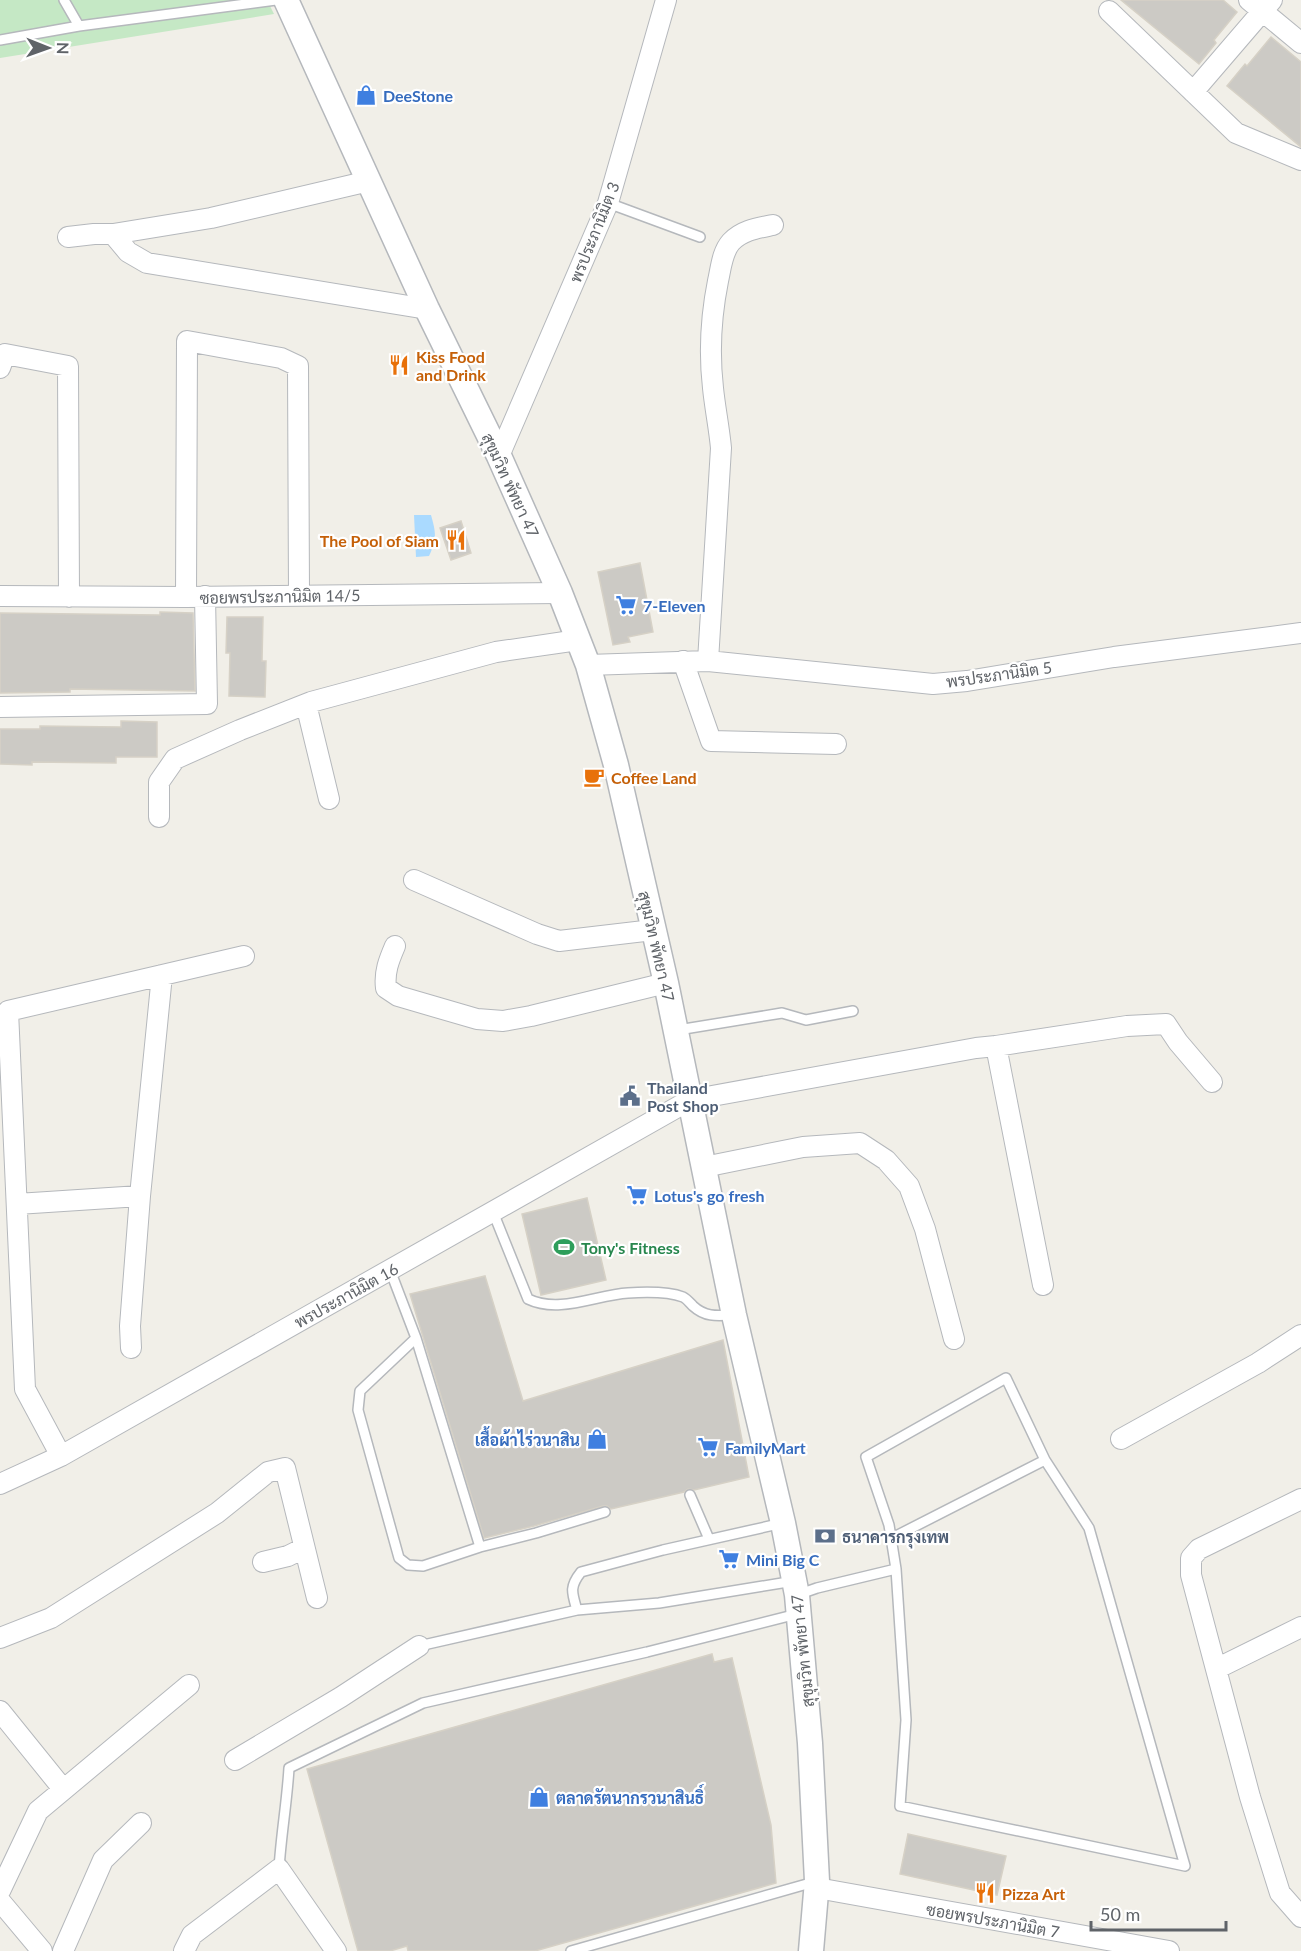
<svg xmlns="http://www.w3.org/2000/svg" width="1301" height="1951" font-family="Lato,Sarabun,sans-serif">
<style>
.green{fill:#c5e8c5}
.water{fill:#aadaff}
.building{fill:#cccac5;stroke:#d6d1c6;stroke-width:1.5}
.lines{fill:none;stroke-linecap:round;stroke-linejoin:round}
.service-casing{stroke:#b5b8bc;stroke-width:12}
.minor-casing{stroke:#b5b8bc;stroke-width:22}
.tertiary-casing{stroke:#b5b8bc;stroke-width:27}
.service{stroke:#fff;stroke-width:9}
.minor{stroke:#fff;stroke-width:20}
.tertiary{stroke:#fff;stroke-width:24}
.labels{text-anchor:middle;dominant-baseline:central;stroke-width:4.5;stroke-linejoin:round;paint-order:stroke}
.shop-label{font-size:16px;font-weight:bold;fill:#366cbe;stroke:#fff;text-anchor:start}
.street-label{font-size:16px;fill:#5f6368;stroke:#fff}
.food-label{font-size:16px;font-weight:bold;fill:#c56008;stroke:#fff;text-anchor:start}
.service-label{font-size:16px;font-weight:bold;fill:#4e5e75;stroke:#fff;text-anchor:start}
.leisure-label{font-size:16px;font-weight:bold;fill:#27864d;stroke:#fff;text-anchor:start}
</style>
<rect width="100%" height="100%" fill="#f1efe8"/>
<path class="green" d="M 0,0 L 267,0 L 274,14 L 0,58 Z"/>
<path class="water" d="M 414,515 L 431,515 C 436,533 437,539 429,556 L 416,557 Z"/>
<path class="building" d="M 1121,0 L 1223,0 L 1237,12 L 1214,40 L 1216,43 L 1199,64 Z
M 1271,37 L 1301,62 L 1301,147 L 1227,86 L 1245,64 L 1247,66 Z
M 461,521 L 471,553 L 451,560 L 440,528 Z
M 640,563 L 653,632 L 628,637 L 630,642 L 613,645 L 598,572 Z
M 160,612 L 193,613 L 195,691 L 70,689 L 70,692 L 0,693 L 0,613 L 160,615 Z
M 227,617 L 263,617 L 262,661 L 266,661 L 265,697 L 229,696 L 230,653 L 226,653 Z
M 121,721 L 157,722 L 157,757 L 116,757 L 116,763 L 32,762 L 32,765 L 0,764 L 0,729 L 40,729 L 40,726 L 121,727 Z
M 587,1198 L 606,1280 L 541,1295 L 522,1214 Z
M 485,1276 L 523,1401 L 723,1340 L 749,1477 L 694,1490 L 688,1489 L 684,1492 L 611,1509 L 607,1506 L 603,1506 L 534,1526 L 484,1538 L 410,1294 Z
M 712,1654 L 714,1662 L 732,1658 L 771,1825 L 776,1883 L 535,1951 L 408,1951 L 407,1946 L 390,1951 L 358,1951 L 307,1769 Z
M 908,1834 L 1006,1856 L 997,1895 L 900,1874 Z"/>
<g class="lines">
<g class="service-casing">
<path id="service" d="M 64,0 L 79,26
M 0,40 L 79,26 L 276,0
M 608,203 L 700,237
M 678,1030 L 782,1013 L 806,1020 L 853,1011
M 493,1212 L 528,1299 C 559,1314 596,1295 628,1293 C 644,1292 667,1291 683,1297 C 687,1299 690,1303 693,1306 C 705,1317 716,1316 732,1315
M 390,1270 L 416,1338 L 480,1547 L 536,1533 L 605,1512
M 416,1338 L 360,1391 L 358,1410 L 399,1558 L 408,1565 L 423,1566 L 480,1547
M 1006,1378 L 1045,1460 L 1089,1528 L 1185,1866 L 900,1806 L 906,1720 L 896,1569 L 889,1525 L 866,1457 Z
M 690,1495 L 709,1539
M 892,1538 L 1045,1460
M 797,1595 L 817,1588 L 896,1569
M 577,1610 C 572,1593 569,1587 581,1572 L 663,1550 L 783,1523
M 419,1646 L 577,1610 L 659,1603 L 794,1581
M 279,1869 C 281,1835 287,1802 289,1768 L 423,1703 L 647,1652 L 797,1614
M 571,1951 L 814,1882"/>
</g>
<g class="minor-casing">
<path id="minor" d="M 1249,0 L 1301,43
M 1109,11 L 1236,133 L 1301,160
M 1193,92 L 1272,0
M 113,234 L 128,252 L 147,263 L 427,309
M 68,237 L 94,234 L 113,234 L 211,218 L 369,181
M 0,368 L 5,354 L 68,366 L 69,597
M 499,456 L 608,203 L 666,0
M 0,596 L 186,597 L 560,593
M 186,597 L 187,341 L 281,358 L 298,366 L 299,595
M 683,661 L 711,741 L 836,744
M 708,661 L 721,448 C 719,427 715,408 713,388 C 709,353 711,316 718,281 C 721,268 722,252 731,242 C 742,230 758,228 773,225
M 588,665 L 708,661 L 933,684 L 967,681 L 1114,657 L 1301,633
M 306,704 L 329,799
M 0,707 L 207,704 L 205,596
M 159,817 L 159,782 L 175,759 L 240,730 L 311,702 L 496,652 L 578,640
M 414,880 L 537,934 L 559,941 L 653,930
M 395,946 C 389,960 384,972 386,988 L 398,996 L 477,1019 L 503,1021 L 531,1016 L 666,983
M 996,1046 L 1127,1026 L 1166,1024 L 1178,1042 L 1212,1082
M 704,1167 L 803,1147 L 860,1143 L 886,1160 L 909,1186 L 925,1229 L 954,1339
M 17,1204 L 140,1196
M 131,1348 L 130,1326 L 140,1196 L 162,975
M 1121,1439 L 1258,1363 L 1301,1335
M 61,1456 L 25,1389 L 8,1011 L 244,956
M 0,1484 L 61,1456 L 690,1100 L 976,1048 L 996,1046 L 1043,1285
M 1301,1499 L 1199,1549 L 1191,1558 L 1191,1575 L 1250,1797 L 1274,1874 L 1280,1893 L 1301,1917
M 263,1562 L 288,1556 L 304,1548
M 0,1638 L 51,1618 L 217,1513 L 268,1472 L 285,1468 L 317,1598
M 1216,1669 L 1301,1627
M 0,1711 L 63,1789
M 235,1760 L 341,1697 L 419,1646
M 817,1888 L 1169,1951
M 0,1891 L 38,1811 L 189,1685
M 0,1901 L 42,1951
M 63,1951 L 103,1860 L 141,1823
M 184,1951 L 192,1935 L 279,1869 L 336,1951"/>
</g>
<g class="tertiary-casing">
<path id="tertiary" d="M 286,0 L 427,309 L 499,456 L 560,593 L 588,665 L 616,765 L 666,983 L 734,1315 L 783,1523 L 797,1595 L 810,1743 L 817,1881 L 811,1951"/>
</g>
<use href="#service" class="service"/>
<use href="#minor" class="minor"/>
<use href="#tertiary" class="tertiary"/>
</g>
<defs>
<g id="shop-bare" transform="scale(1.62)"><path d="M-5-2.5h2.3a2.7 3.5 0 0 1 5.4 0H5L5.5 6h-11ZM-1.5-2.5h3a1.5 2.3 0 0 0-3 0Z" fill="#3f7fe0" stroke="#fff" stroke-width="2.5" paint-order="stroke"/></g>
<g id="restaurant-bare" transform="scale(1.62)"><path d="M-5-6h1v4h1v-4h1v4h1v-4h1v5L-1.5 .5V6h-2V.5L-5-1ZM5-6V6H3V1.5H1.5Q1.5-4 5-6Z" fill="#e8710a" stroke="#fff" stroke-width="2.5" paint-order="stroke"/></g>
<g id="supermarket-bare" transform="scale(1.62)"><path d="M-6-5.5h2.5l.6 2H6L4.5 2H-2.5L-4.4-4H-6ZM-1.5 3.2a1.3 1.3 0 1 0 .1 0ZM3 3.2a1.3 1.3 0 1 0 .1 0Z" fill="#3f7fe0" stroke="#fff" stroke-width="2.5" paint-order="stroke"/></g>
<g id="cafe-bare" transform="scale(1.62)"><path d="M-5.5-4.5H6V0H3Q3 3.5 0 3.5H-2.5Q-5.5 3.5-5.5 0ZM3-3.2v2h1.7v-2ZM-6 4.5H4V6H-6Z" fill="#e8710a" stroke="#fff" stroke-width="2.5" paint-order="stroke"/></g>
<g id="civic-bare" transform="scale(1.62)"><path d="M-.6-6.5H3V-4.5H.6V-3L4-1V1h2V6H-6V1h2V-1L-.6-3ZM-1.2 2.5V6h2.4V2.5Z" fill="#5c6f8a" stroke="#fff" stroke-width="2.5" paint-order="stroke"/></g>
<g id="stadium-bare" transform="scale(1.62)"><path d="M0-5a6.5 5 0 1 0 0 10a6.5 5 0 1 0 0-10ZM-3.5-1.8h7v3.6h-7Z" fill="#2e9e5b" stroke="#fff" stroke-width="2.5" paint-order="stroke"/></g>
<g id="bank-bare" transform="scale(1.62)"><path d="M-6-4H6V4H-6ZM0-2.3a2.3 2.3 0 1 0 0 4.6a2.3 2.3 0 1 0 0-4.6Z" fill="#5c6f8a" stroke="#fff" stroke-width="2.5" paint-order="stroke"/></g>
</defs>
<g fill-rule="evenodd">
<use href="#shop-bare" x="366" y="95"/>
<use href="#restaurant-bare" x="399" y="365"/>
<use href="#restaurant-bare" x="456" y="540"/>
<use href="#supermarket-bare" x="626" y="605"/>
<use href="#cafe-bare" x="594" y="777"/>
<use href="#civic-bare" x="630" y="1096"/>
<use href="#supermarket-bare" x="637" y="1195"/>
<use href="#stadium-bare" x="564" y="1247"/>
<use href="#shop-bare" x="597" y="1439"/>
<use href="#supermarket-bare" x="708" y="1447"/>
<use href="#bank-bare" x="825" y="1536"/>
<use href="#supermarket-bare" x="729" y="1559"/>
<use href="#shop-bare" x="539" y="1797"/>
<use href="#restaurant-bare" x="985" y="1893"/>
</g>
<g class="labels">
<g class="shop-label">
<text x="383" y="95">DeeStone</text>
<text x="643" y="605">7-Eleven</text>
<text x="654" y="1195">Lotus's go fresh</text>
<text x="580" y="1439" text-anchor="end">เสื้อผ้าไร่วนาสิน</text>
<text x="725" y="1447">FamilyMart</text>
<text x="746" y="1559">Mini Big C</text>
<text x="556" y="1797">ตลาดรัตนากรวนาสินธิ์</text>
</g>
<g class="street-label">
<text transform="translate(594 232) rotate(-68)">พรประภานิมิต 3</text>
<text transform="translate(511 485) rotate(65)">สุขุมวิท พัทยา 47</text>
<text transform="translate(280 596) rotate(-1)">ซอยพรประภานิมิต 14/5</text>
<text transform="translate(999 674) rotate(-8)">พรประภานิมิต 5</text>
<text transform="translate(657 946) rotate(77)">สุขุมวิท พัทยา 47</text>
<text transform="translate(346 1295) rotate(-29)">พรประภานิมิต 16</text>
<text transform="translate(802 1651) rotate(-96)">สุขุมวิท พัทยา 47</text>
<text transform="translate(993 1920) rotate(10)">ซอยพรประภานิมิต 7</text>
</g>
<g class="food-label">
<text x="416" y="356">Kiss Food<tspan x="416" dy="18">and Drink</tspan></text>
<text x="439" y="540" text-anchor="end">The Pool of Siam</text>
<text x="611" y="777">Coffee Land</text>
<text x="1002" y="1893">Pizza Art</text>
</g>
<g class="service-label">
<text x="647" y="1087">Thailand<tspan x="647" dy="18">Post Shop</tspan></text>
<text x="842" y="1536">ธนาคารกรุงเทพ</text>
</g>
<g class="leisure-label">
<text x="581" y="1247">Tony's Fitness</text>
</g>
</g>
<g transform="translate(48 48) rotate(91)" stroke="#ffffff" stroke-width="4.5" paint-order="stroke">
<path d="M0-4.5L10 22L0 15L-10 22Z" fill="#5f6368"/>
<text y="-9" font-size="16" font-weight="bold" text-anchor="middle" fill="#5f6368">N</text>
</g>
<path d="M1091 1921v9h135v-9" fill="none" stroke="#5f6368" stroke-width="3"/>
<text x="1100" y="1921" font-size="18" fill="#5f6368" stroke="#ffffff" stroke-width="4.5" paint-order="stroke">50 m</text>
</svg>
